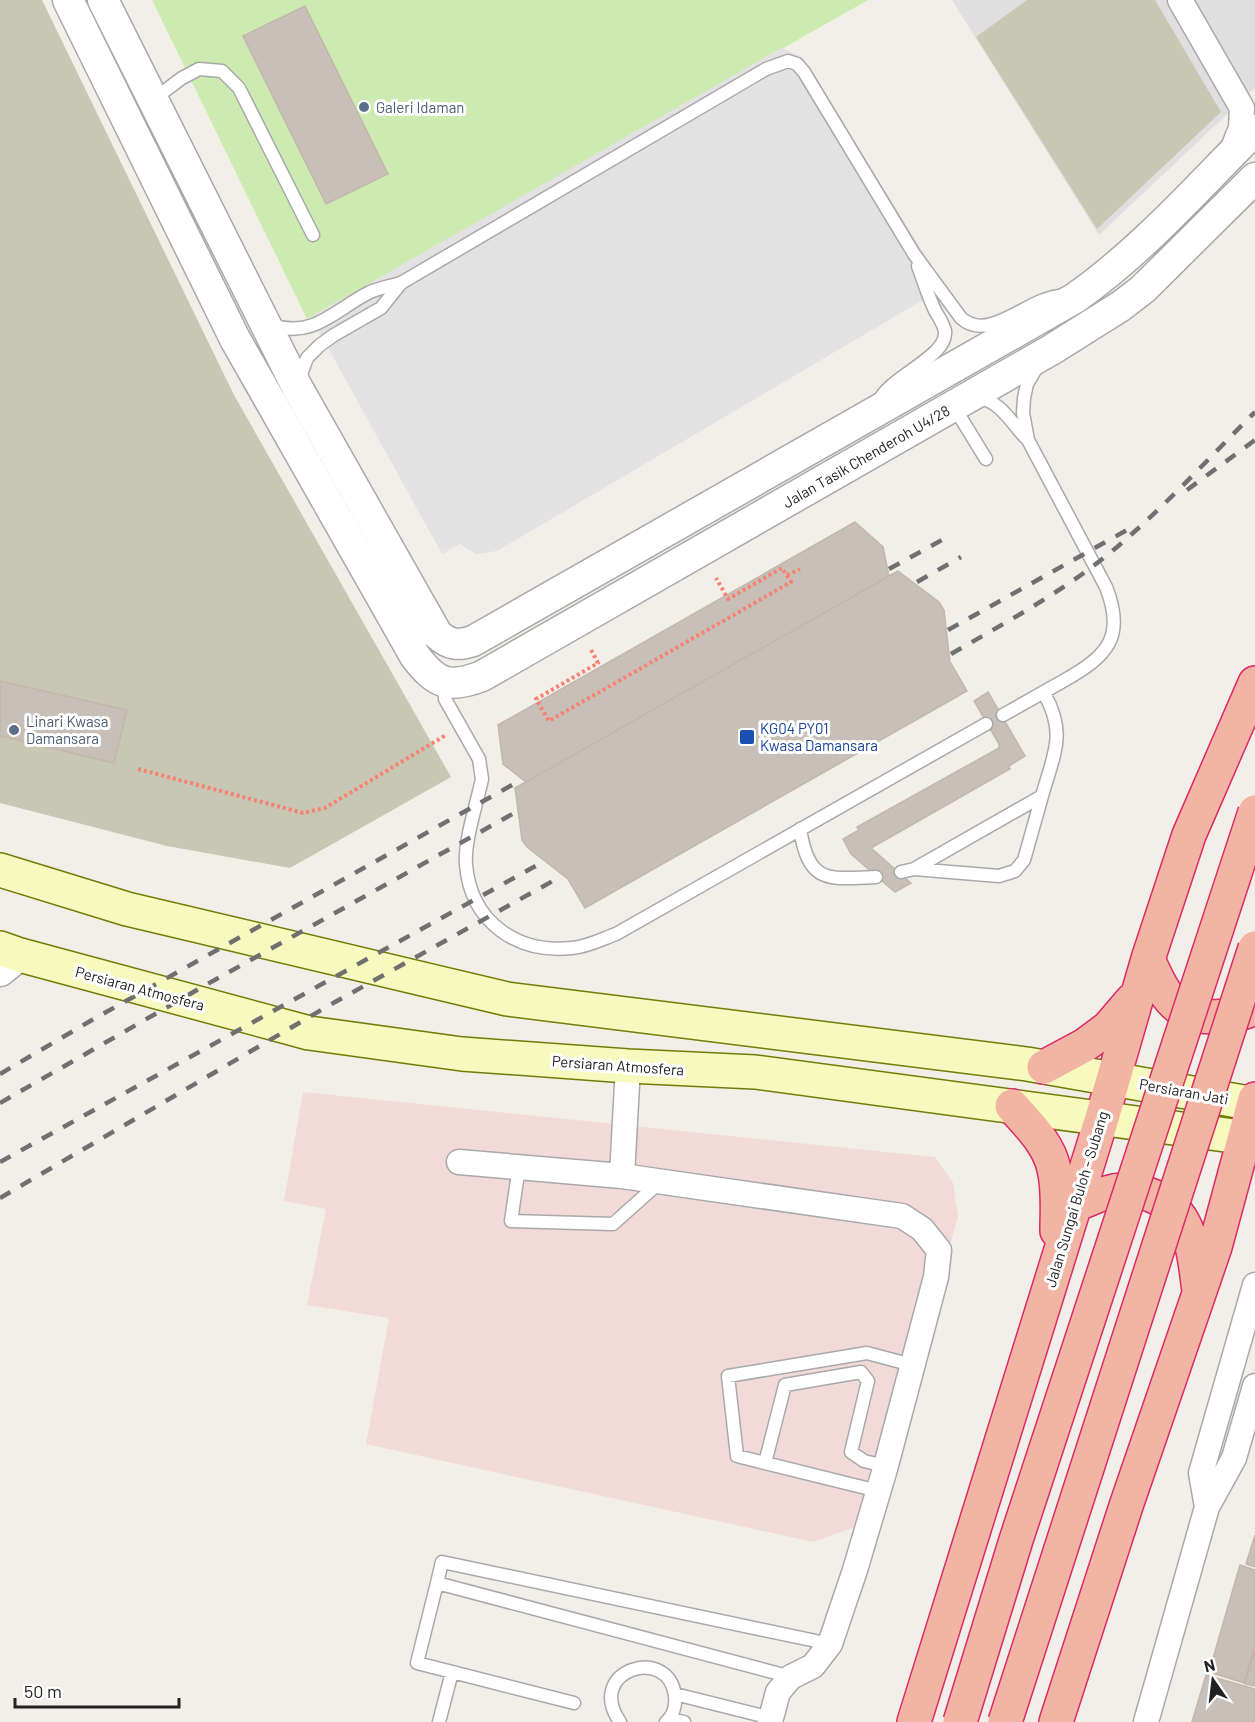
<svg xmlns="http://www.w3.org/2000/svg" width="1255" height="1722" font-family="Barlow,sans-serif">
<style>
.residential{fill:#e0dfdf}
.commercial{fill:#f2dad9}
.construction{fill:#c7c7b4}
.grass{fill:#cdebb0}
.parking{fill:#e2e2e2}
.building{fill:#c7bfb8;stroke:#c4b6ab;stroke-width:1.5}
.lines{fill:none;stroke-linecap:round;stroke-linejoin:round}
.service-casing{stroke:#a9a9a9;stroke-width:15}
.minor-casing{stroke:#a9a9a9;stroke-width:27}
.tertiary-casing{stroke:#a9a9a9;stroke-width:33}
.secondary-casing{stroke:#707d05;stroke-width:36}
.trunk-casing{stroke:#dc2a67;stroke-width:36}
.path{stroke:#fa8072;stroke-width:4;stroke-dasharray:3 3;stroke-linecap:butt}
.service{stroke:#fff;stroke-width:12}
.minor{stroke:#fff;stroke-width:24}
.tertiary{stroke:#fff;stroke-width:30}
.secondary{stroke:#f7fabf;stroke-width:33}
.trunk{stroke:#f2b4a3;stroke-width:33}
.rail{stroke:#707070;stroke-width:4.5;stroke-dasharray:12 12;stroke-linecap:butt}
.trunk-bridge-casing{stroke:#dc2a67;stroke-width:36;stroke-linecap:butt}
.trunk-bridge{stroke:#f2b4a3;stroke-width:33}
.service-dot{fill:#5c6f8a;stroke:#fff;stroke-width:2}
.transit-dot{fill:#1a4fb4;stroke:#fff;stroke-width:2}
.labels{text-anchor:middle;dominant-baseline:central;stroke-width:6;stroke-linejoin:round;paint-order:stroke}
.service-label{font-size:15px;fill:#4e5e75;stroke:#fff;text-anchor:start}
.street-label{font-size:15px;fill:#222;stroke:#fff}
.transit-label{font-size:15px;fill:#164399;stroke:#fff;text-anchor:start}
</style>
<rect width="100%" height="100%" fill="#f2efe9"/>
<path class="residential" d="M 952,0 L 1255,0 L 1255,88 L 1099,235 Z"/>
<path class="commercial" d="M 303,1092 L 935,1157 L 953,1183 L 958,1216 L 872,1521 L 813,1542 L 366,1444 L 389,1318 L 307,1305 L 326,1209 L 284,1201 Z"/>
<path class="construction" d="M 0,0 L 42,0 L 234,395 L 451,777 L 290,868 L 167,846 L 0,803 Z
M 1027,0 L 1155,0 L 1221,112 L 1097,229 L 976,37 Z"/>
<path class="grass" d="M 152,0 L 868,0 L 307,319 Z"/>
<path class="parking" d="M 781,48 L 801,56 L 945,287 L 497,551 L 476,554 L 460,544 L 442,554 L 311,317 Z"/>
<path class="building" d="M 305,6 L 388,174 L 326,204 L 243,36 Z
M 855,522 L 883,547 L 889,576 L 526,782 L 503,764 L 498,725 Z
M 898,571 L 939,602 L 944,610 L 950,662 L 967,691 L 585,908 L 568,879 L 527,847 L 522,840 L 515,788 Z
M 0,681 L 127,710 L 114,763 L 0,736 Z
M 988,692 L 1025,756 L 1009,766 L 1010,769 L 871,848 L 911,883 L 895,892 L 851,854 L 843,839 L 859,830 L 857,827 L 999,748 L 999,744 L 974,701 Z
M 1255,1535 L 1255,1567 L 1246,1564 Z
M 1240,1565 L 1255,1570 L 1255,1646 L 1244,1683 L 1209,1672 Z
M 1255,1650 L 1255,1686 L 1245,1684 Z
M 1206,1675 L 1255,1689 L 1255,1722 L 1192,1722 Z"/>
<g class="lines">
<g class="service-casing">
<path id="service" d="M 154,99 L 182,78 L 199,69 L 222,71 L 239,88 L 313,235
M 271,325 C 314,339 334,310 370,292 C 379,288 391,286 401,283 L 766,69 L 788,61 L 797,64 L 804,72 L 914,254 L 961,318 C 990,344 1029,296 1062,296
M 299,380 L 307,358 L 320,345 L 334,335 L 381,308 L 401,283
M 978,398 C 998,399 1012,423 1025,437
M 880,399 C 893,375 948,356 945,331 C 943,322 936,314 933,306 C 927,293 923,279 918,266
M 954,407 L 986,459
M 444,682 L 445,699 L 479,759 L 482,779 C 477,803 464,841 466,865 C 471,922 517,954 572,948 C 587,947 602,939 616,934 L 986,724
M 1003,715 C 1024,703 1044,692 1065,680 C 1107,656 1126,637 1106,587 L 1028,440 L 1023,413 L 1024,398 L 1027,384 L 1037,367
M 800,829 C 809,884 827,879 876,877
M 914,869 L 999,876 L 1015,871 L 1024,860 L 1042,796
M 901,872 L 914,869 L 1042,796 C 1054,753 1067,734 1044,693
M 519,1167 L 511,1221 L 613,1224 L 660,1182
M 765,1463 L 785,1385 L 861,1372 L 868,1381 L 851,1452 L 864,1461 L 885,1466
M 878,1491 L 737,1456 L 728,1376 L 867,1353 L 912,1365
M 437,1583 L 417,1663 L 574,1703
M 791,1677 L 437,1583 L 442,1562 L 830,1644
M 675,1694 L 771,1718
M 669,1719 L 684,1722
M 439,1722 L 452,1672
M 620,1722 C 584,1670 669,1644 675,1696 C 676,1706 673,1716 666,1722"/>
</g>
<g class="minor-casing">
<path id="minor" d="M 1180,0 L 1242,108 L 1241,128 L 1231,153
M 628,1066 L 622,1176 L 902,1216 L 922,1229 L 939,1250 L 936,1277 L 885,1469 L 855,1570 L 830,1644 L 813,1666 L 791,1677 L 778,1692 L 770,1722
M 459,1162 L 622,1176
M 1207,1507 L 1201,1473 L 1255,1285
M 1146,1722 L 1207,1507 L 1234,1458 L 1255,1386"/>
</g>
<g class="tertiary-casing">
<path id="tertiary" d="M 68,0 L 235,339 L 415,656 C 436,684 449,689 482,676 L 1051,350 L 1121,306 L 1143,289 L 1255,178
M 103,0 L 297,387 L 437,634 C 449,645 458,646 473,641 L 1075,298 C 1142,251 1197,188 1255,130
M 0,971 L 20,955"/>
</g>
<g class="secondary-casing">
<path id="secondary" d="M 0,870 L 127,909 L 507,999 L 1027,1064 L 1255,1104
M 0,948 L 20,955 L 309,1033 L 462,1054 L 628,1066 L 755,1072 L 1255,1139"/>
</g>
<g class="trunk-casing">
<path id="trunk" d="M 1148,959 C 1165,997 1177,1022 1223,1016 C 1235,1014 1245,1014 1255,1007
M 1044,1067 L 1085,1045 L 1108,1028 L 1132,1000
M 1012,1106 C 1028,1124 1049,1144 1054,1169 C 1059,1189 1057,1211 1057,1231
M 1074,1205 C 1087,1201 1101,1193 1114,1191 C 1139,1186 1170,1199 1183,1222 C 1194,1242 1196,1269 1199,1291
M 914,1722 L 1102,1118 L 1148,959 L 1189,835 L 1255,683
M 1056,1722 L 1126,1506 L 1215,1247 L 1255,1099"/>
</g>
<path class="path" d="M 787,575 L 800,569
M 591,650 L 598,663 L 536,699 L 549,721 L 791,582 L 782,568 L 728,599 L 716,578
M 138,769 L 303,813 L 325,808 L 446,735"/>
<use href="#service" class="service"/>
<use href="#minor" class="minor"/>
<use href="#tertiary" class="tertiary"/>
<use href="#secondary" class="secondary"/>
<use href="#trunk" class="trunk"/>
<path class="rail" d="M 1187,490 L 1255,440
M 889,569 L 951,535
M 917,582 L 961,557
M 948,630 L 1127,530
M 951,654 C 1003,624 1057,595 1105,557 C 1159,513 1206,461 1255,412
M 0,1074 L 92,1020 L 521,780
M 0,1103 L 204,986 L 516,812
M 0,1162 L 541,863
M 0,1198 L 328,1006 L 560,877"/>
<g class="trunk-bridge-casing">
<path id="trunk-bridge" d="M 960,1722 L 1016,1540 L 1255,812
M 1005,1722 L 1255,948"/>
</g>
<use href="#trunk-bridge" class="trunk-bridge"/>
</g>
<g class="service-dot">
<circle cx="364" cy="107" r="6"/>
<circle cx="14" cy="730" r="6"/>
</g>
<rect class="transit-dot" x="739" y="729" width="16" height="16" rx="3"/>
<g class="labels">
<g class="service-label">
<text x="376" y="107">Galeri Idaman</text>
<text x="26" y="721">Linari Kwasa<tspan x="26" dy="17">Damansara</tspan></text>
</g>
<g class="street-label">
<text transform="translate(866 456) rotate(-30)">Jalan Tasik Chenderoh U4/28</text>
<text transform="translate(140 988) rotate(15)">Persiaran Atmosfera</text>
<text transform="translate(618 1065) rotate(4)">Persiaran Atmosfera</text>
<text transform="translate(1184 1091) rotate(10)">Persiaran Jati</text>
<text transform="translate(1076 1199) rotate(-73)">Jalan Sungai Buloh - Subang</text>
</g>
<g class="transit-label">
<text x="760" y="728">KG04 PY01<tspan x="760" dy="17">Kwasa Damansara</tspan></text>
</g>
</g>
<g transform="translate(1213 1680) rotate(346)" stroke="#ffffff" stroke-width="4.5" paint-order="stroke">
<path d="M0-4.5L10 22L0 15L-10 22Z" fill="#222222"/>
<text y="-9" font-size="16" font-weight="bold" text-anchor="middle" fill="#222222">N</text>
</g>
<path d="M15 1698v9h164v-9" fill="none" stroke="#222222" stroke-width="3"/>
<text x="24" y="1698" font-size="18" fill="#222222" stroke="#ffffff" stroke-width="4.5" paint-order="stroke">50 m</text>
</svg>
